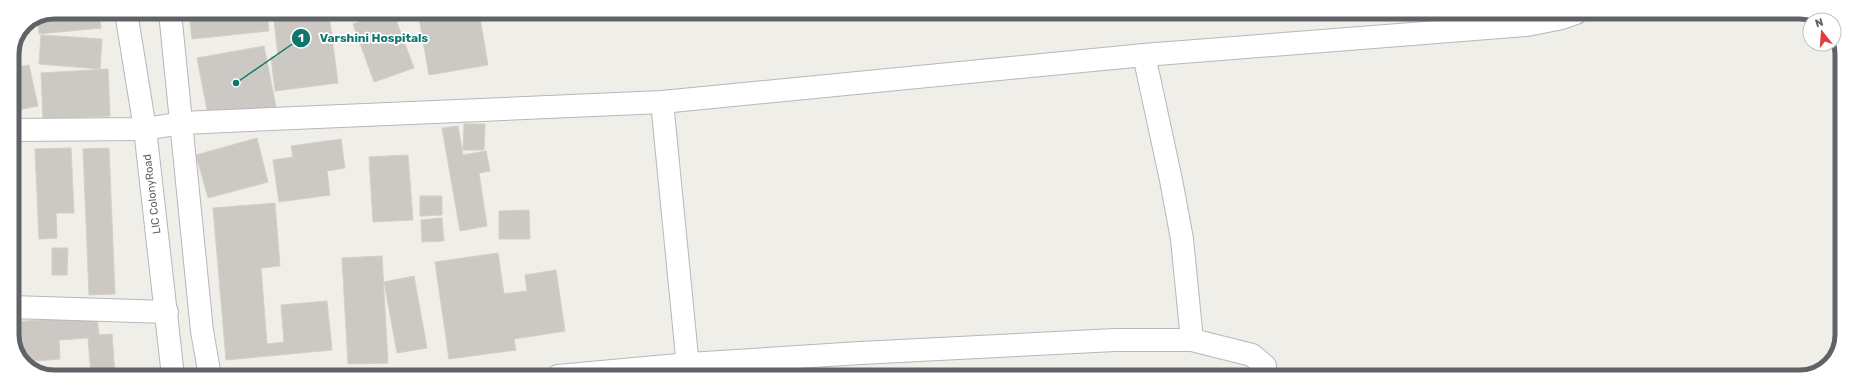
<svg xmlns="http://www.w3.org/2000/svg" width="1854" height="389" font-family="Rubik,sans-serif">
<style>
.building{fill:#ccc9c4;stroke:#d5cfc6}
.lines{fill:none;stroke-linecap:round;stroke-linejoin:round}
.minor-casing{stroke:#b5b8bb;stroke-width:24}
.secondary-casing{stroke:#b4b7bb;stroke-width:24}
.minor{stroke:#fff;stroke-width:22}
.secondary{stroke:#fff;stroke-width:22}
.labels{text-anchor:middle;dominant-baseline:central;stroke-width:3.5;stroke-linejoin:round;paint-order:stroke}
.street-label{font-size:11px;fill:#5f6367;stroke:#fff}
.rim{fill:none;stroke:#5f6367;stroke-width:5}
.leader{fill:none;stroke:#0f766e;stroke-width:1.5}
.callout-dot{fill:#0f766e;stroke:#fff;stroke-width:1.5}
.mark-label{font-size:12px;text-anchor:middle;font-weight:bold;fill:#fff}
.callout-label{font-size:12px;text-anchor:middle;font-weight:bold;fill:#0f766e;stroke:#fff;stroke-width:3.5;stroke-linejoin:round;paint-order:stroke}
</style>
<rect width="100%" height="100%" fill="#f0eee8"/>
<path class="building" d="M 54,12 L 99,12 L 101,28 L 39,34 L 38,19 Z
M 189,12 L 267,12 L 269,31 L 192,39 Z
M 273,12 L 314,12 L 314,16 L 329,14 L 338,83 L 275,91 L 271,57 L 278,56 Z
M 386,12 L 393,12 L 414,68 L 374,82 L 353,24 Z
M 418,12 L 479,12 L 488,65 L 429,75 Z
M 41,35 L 102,39 L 100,69 L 39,64 Z
M 264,46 L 276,107 L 209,120 L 197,58 Z
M 29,65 L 38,106 L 12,111 L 12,68 Z
M 108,69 L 110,116 L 43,119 L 41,73 Z
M 464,124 L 485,124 L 484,150 L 463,150 Z
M 458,126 L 463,155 L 486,151 L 490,171 L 479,173 L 487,226 L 460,231 L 442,128 Z
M 257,138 L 268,182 L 208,198 L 196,155 Z
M 341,139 L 345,168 L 327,171 L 330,195 L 279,202 L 273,160 L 293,157 L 291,146 Z
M 71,148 L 74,213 L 56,213 L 57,238 L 39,239 L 35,149 Z
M 109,148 L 115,294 L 89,295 L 83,149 Z
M 408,155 L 413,220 L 373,222 L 369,157 Z
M 420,196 L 442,196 L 442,215 L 420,216 Z
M 275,203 L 280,266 L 261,268 L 267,344 L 284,342 L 281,305 L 327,301 L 332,350 L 226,360 L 213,208 Z
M 529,210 L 530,239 L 499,239 L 499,211 Z
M 442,218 L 444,241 L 422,242 L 421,220 Z
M 52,248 L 68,248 L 67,275 L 52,275 Z
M 498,253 L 504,294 L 527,291 L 525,275 L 556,270 L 565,331 L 514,339 L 516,350 L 449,359 L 435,262 Z
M 382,256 L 388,363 L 348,364 L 342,258 Z
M 414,276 L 427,348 L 397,353 L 384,282 Z
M 97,316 L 99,335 L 112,334 L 115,375 L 91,376 L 88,338 L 59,340 L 60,359 L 23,362 L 12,340 L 12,322 Z"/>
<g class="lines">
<g class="minor-casing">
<path id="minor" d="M 1144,55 L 1171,180 L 1182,239 L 1192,340
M 12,130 L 145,129 L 182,123 L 662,102
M 12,307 L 167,312
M 558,376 L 689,364 L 860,353 L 1115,340 L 1192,340 L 1252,355 L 1265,366 L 1264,377
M 689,377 L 662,102 L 1144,55 L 1527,25 L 1562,18 L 1576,13"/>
</g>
<g class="secondary-casing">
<path id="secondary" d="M 126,12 L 145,129 L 173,376
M 170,12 L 202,331 L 210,376"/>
</g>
<use href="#minor" class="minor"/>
<use href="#secondary" class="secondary"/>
</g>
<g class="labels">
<g class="street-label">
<text transform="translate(152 194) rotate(-97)">LIC ColonyRoad</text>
</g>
</g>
<path d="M0 0H1854V389H0ZM54 19H1800A35 35 0 0 1 1835 54V335A35 35 0 0 1 1800 370H54A35 35 0 0 1 19 335V54A35 35 0 0 1 54 19Z" fill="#fff" fill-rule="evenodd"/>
<path class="rim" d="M54 19H1800A35 35 0 0 1 1835 54V335A35 35 0 0 1 1800 370H54A35 35 0 0 1 19 335V54A35 35 0 0 1 54 19Z"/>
<path class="leader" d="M236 83L301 38"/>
<g class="callout-dot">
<circle cx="236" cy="83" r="4"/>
<circle cx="301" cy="38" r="10"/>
</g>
<g class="mark-label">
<text x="301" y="42">1</text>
</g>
<g class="callout-label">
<text x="374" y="42">Varshini Hospitals</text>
</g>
<g transform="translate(1822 32) rotate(343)"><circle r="19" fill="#ffffff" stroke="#bfc1c2"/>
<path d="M0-3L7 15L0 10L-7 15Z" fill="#e03d3d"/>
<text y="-6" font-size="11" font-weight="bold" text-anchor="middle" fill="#5f6367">N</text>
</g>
</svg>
